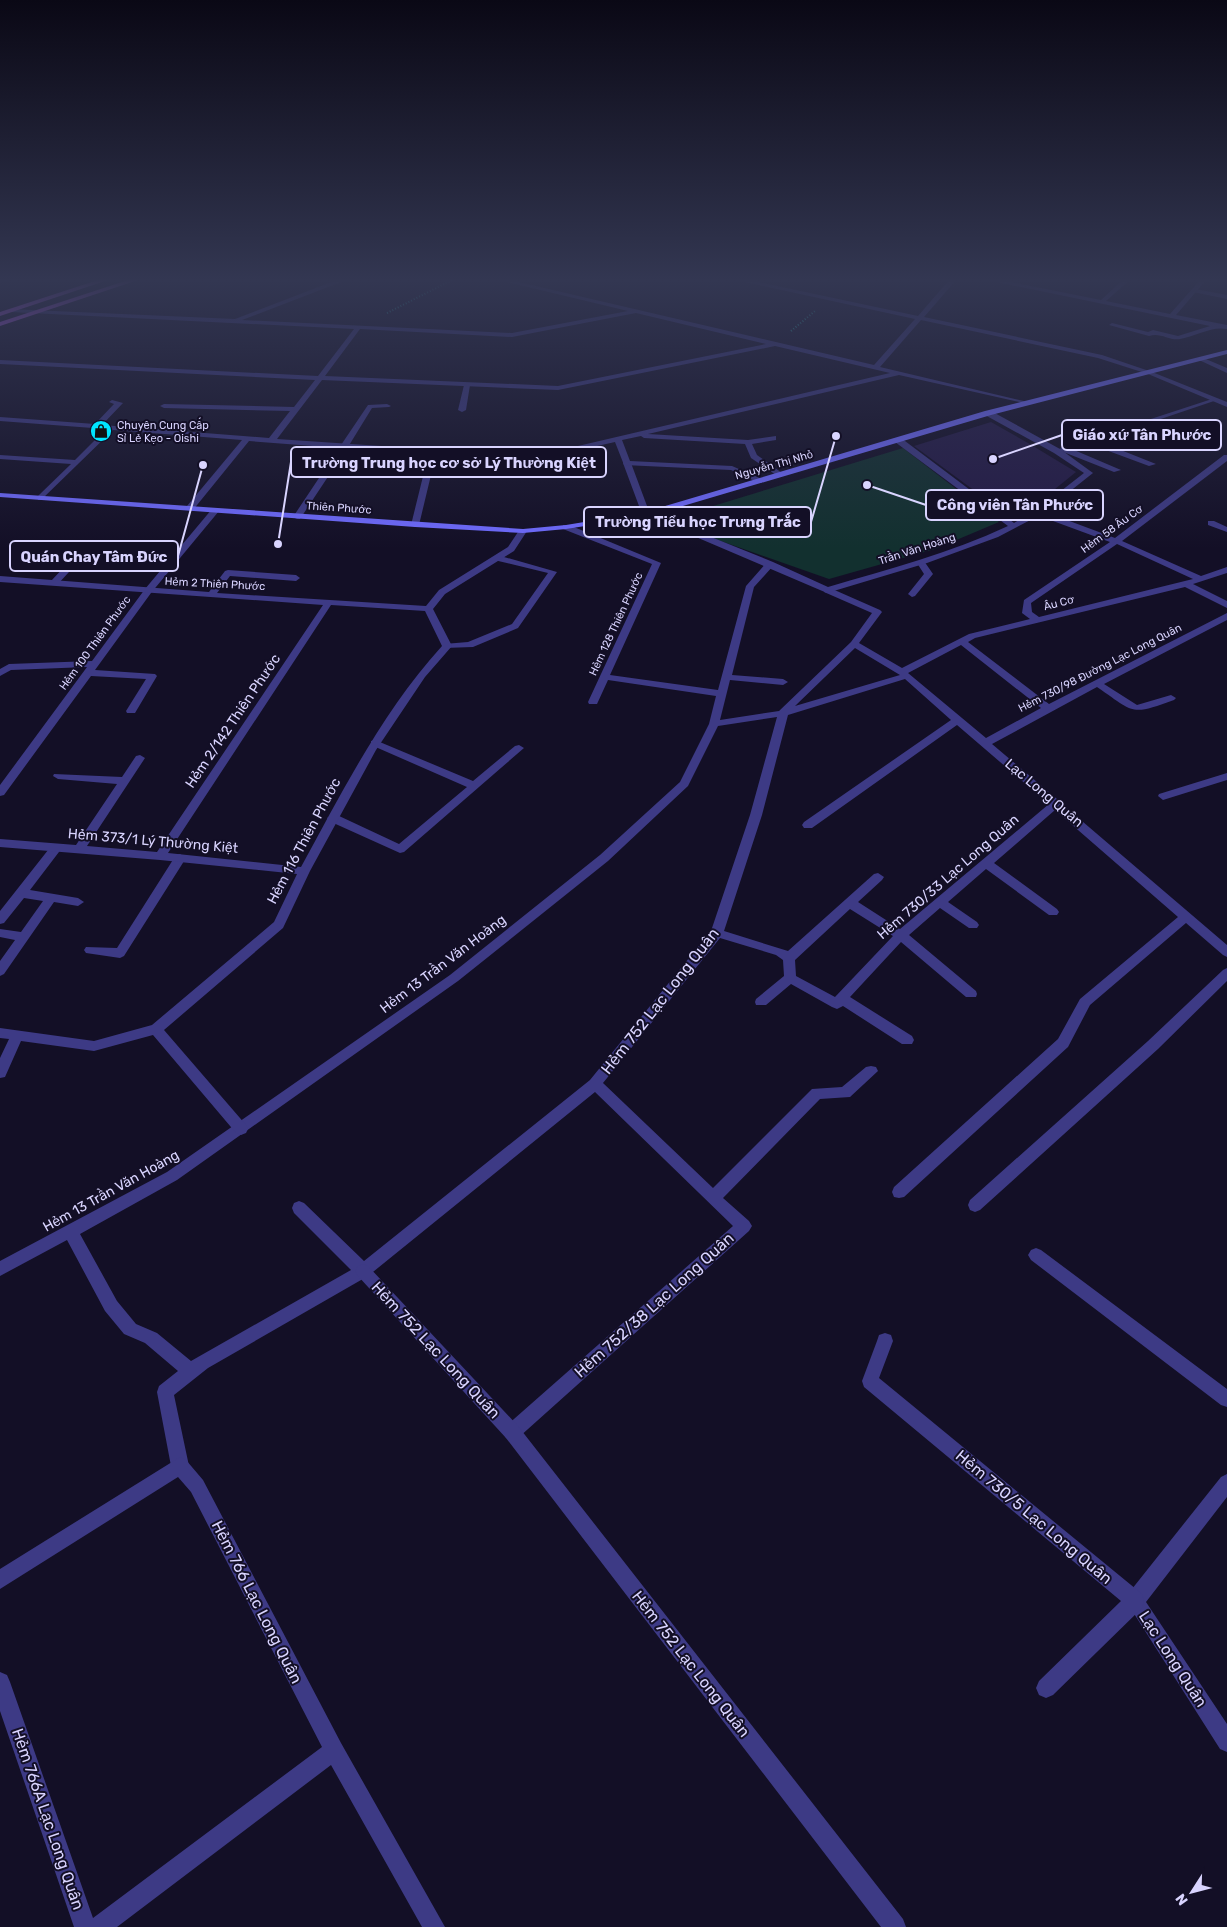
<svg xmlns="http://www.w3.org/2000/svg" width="1227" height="1927" font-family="Rubik,sans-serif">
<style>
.green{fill:#12302f}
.building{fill:#241b47}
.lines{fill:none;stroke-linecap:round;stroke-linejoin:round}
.path{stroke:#2fb8b0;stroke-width:2;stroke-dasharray:1 2;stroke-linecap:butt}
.lane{fill:#3d3a85;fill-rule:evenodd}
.street{fill:#3d3a85;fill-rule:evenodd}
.secondary{fill:#6f6bff;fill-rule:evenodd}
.primary{fill:#c25bff;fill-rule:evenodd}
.labels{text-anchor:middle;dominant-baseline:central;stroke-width:4;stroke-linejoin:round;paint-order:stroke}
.far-poi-label{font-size:11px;fill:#d9d4ff;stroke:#130f26;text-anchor:start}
.far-street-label{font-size:11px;fill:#d9d4ff;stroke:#130f26}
.street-label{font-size:14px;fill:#d9d4ff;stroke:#130f26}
.near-street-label{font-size:16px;fill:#d9d4ff;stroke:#130f26}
.leader{fill:none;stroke:#d9d4ff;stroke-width:2}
.callout-dot{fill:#d9d4ff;stroke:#130f26;stroke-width:2}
.callout{fill:#130f26;stroke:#d9d4ff;stroke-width:2}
.callout-label{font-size:15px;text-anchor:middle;font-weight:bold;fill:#d9d4ff}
</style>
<rect width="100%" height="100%" fill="#130f26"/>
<path class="green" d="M 903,448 L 999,522 L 935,549 L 829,579 L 664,521 Z"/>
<path class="building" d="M 991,422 L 1028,443 L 1076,472 L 1039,502 L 1006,514 L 914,446 Z"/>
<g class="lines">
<path class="path" d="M 387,313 L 454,279
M 791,331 L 815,311"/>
<path class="lane" d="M 0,279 L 12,279 L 0,283 Z
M 1195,289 L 1227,295 L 1227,299 L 1193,292 Z
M 1201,357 L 1227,368 L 1227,373 L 1199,360 L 1199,358 Z
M 467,383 L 470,385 L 466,410 L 462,412 L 458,410 L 464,385 Z
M 1212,399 L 1217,400 L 1060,453 L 1053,451 Z
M 387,404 L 391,406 L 389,407 L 372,408 L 348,447 L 342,447 L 341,445 L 368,405 Z
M 430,448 L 437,450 L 419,525 L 415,527 L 411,525 Z
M 1224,455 L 1227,455 L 1227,461 L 1122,541 L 1201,576 L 1227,567 L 1227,573 L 1193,584 L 1227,601 L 1227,608 L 1185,587 L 975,638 L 968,642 L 1049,704 L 1227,613 L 1227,620 L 1104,684 L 1137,705 L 1171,695 L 1176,698 L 1174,700 C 1130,716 1135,713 1097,687 L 992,744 L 1057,799 L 1061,800 L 1062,804 L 1227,945 L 1227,957 L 1223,955 L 1186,923 L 1090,1005 L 1068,1047 L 904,1197 L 899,1198 L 894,1197 L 892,1192 L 894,1187 L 1058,1039 L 1080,999 L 1178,917 L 1055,810 L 994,863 L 1057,909 L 1059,912 L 1057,915 L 1049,915 L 986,869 L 948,902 L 977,922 L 979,925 L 977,928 L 969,928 L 940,908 L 909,935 L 976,991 L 977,994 L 976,997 L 966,997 L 901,942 L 850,997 L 912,1036 L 914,1040 L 912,1044 L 902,1044 L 843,1006 L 837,1009 L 832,1007 L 791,984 L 766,1005 L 756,1005 L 755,1002 L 756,999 L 784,976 L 783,960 L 776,955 L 720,938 L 603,1083 L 713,1188 L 812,1089 L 842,1087 L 866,1067 L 871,1066 L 876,1067 L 878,1071 L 850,1097 L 820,1099 L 723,1198 L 749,1221 L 752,1226 L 749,1231 L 518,1438 L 512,1441 L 506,1438 L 503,1432 L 506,1426 L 733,1226 L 595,1092 L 368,1276 L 208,1368 L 174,1395 L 189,1466 L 186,1472 L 180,1475 L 174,1472 L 171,1466 L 157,1392 L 159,1386 L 178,1371 L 145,1343 L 124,1334 L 105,1311 L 67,1240 L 0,1276 L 0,1261 L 167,1172 L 450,975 L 600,855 L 680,782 L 709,724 L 716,696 L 608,680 L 597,704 L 589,704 L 588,702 L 652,564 L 563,529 L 563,525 L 569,525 L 661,563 L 610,675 L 718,690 L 746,586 L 767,562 L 773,562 L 773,566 L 754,587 L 732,675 L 783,679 L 788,682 L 783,685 L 730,680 L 720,720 L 779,711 L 851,642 L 872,613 L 824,592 L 824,588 L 830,588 L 880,610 L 882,612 L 859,643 L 902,668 L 969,634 L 1030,619 L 1022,613 L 1024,600 L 1110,542 L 1034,514 L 1034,510 L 1040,510 L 1115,538 ZM 1117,544 L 1193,579 L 1039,617 L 1032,612 L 1031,603 ZM 961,645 L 1041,708 L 986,738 L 908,673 ZM 855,648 L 900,675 L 795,706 ZM 905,679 L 951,720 L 804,822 L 802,825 L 804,828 L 812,828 L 957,725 L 1049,804 L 900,929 L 858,902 L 882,880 L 884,877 L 878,873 L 874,874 L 788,951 L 724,931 L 762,815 L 788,715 ZM 777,717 L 750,815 L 711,931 L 590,1080 L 364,1261 L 304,1203 L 299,1201 L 294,1203 L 292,1208 L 294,1213 L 351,1270 L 191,1361 L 157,1333 L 136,1324 L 117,1301 L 80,1234 L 177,1180 L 458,981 L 608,861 L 688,786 L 718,726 ZM 850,909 L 893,936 L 835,997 L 796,976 L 795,960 Z
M 624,461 L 631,463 L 650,514 L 649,516 L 642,514 L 623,463 Z
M 212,509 L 219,511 L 151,593 L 95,670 L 155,674 L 157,676 L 135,713 L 127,713 L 126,711 L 146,679 L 91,676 L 4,795 L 0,796 L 0,785 L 87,667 L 11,670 L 0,676 L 0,669 L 9,664 L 92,661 L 145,589 Z
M 1208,521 L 1214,521 L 1227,527 L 1227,532 L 1208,525 Z
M 85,545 L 92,547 L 57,585 L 51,585 L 51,581 Z
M 497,555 L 557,572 L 518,628 L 473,647 L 444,648 L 444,644 L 468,642 L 512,624 L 548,573 L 494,560 L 493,558 Z
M 918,561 L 924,561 L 933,574 L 915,596 L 912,597 L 908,594 L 924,574 L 917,563 Z
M 375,740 L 473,781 L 515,746 L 519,745 L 524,748 L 404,852 L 400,853 L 329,821 L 327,818 L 333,814 L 337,815 L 399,844 L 467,787 L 371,745 L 371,741 Z
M 1227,773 L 1227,780 L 1163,800 L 1158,796 L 1159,794 Z
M 56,844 L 62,848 L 30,890 L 78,898 L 84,902 L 78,906 L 54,902 L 4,974 L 0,976 L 0,961 L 15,940 L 0,937 L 0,929 L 21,932 L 43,901 L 24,898 L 4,923 L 0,924 L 0,911 L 52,845 Z
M 180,854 L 186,858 L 124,956 L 120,958 L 86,953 L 84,950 L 86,947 L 117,948 L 176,855 Z
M 1227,968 L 1227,981 L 1158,1049 L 980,1210 L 975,1212 L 970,1210 L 968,1205 L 970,1200 L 1148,1041 L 1223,970 Z
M 1036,1248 L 1041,1250 L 1227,1389 L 1227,1407 L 1221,1405 L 1031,1260 L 1028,1255 L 1031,1250 Z
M 1227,1474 L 1227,1497 L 1146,1602 L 1227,1724 L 1227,1752 L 1220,1749 L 1126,1601 L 1128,1594 L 1221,1477 Z"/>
<path class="street" d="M 339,279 L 349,279 L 242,320 L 512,333 L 628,311 L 494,279 L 506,279 L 874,365 L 915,319 L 731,279 L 744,279 L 918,316 L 950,279 L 957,279 L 924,317 L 1102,355 L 1152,372 L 1227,402 L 1227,407 L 1148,374 L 1098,358 L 921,320 L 880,367 L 1028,402 L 1028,404 L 899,375 L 648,434 L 748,440 L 776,436 L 776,440 L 752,444 L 757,455 L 782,473 L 782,477 L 779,477 L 751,458 L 745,444 L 644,438 L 641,436 L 622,440 L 630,461 L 732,466 L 762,479 L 762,483 L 759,483 L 731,470 L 624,465 L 615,442 L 548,457 L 347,448 L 300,519 L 297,519 L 293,517 L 339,448 L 249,441 L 193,510 L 190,510 L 186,508 L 187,506 L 242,440 L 113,430 L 41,500 L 38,500 L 38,496 L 71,464 L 0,459 L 0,455 L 75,460 L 106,429 L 0,421 L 0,417 L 95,424 L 114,404 L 109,402 L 112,400 L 123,403 L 102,425 L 269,438 L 290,411 L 164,408 L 160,406 L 164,404 L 294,407 L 315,380 L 0,364 L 0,360 L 318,376 L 354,329 L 11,312 L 9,309 L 235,319 ZM 636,313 L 766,344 L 558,386 L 325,376 L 360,329 L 512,337 ZM 775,346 L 890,373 L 548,453 L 411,448 L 277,439 L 322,380 L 558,390 Z
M 982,279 L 996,279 L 1101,300 L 1124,279 L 1131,279 L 1106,301 L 1170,314 L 1201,279 L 1207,279 L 1176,315 L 1227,325 L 1227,329 C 1211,326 1197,336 1180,339 C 1170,341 1160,332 1149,336 L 1109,325 L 1112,323 L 1148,332 L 1153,330 L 1178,336 L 1210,326 Z
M 985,411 L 991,411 L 1060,449 L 1093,473 L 1040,515 L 998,537 L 927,563 L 827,593 L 642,514 L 649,512 L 773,562 L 828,587 C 889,569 950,553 1008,526 L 895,442 L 895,438 L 901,438 L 1014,523 L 1043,505 L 1084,473 L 1054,453 L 985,415 Z
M 1087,439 L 1093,439 L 1156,464 L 1149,466 L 1087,443 Z
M 1061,447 L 1067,447 L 1121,470 L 1114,472 L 1061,451 Z
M 520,529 L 527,531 L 514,551 L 445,594 L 433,609 L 452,646 L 425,677 L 376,750 L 310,871 L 283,928 L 164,1030 L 246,1125 L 248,1129 L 246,1133 L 241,1135 L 236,1133 L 153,1035 L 94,1051 L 21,1041 L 5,1077 L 0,1078 L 0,1058 L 9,1039 L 0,1038 L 0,1028 L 94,1041 L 152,1025 L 274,922 L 297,874 L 160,860 L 0,847 L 0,839 L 76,845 L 117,784 L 58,779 L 53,776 L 54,774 L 122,777 L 136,756 L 140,755 L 145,758 L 87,846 L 157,852 L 323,605 L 0,582 L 0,576 L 209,592 L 225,571 L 228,570 L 296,575 L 300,578 L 296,581 L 230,576 L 217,593 L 426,606 L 439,590 L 508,547 ZM 331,605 L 425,611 L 442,646 C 383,711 343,790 301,867 L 168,853 Z
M 363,1264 L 368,1266 L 518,1426 L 903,1919 L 906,1927 L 881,1927 L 506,1438 L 358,1276 L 355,1271 L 358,1266 Z
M 885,1333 L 891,1335 L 893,1341 L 879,1378 L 1142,1594 L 1144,1601 L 1142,1608 L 1053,1695 L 1046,1698 L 1039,1695 L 1036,1688 L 1039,1681 L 1121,1601 L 864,1387 L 862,1381 L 877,1341 L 879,1335 Z
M 180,1457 L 186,1460 L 203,1480 L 341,1743 L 445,1927 L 422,1927 L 331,1765 L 117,1927 L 74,1927 L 0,1711 L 0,1672 L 7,1675 L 10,1682 L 93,1918 L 322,1747 L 191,1492 L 178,1477 L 0,1589 L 0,1569 Z"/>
<path class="secondary" d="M 1227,350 L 1227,354 L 991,415 L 649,516 L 566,529 L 523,533 L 415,527 L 0,497 L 0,493 L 523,529 L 566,525 L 645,512 L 985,411 Z"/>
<path class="primary" d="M 101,279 L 111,279 L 0,316 L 0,312 Z
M 131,279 L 141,279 L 0,326 L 0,322 Z"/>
</g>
<linearGradient id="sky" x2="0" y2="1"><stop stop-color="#0a0815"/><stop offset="0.51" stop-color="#333752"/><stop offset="1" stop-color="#333752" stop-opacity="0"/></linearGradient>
<rect width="1227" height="549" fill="url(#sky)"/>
<defs>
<g id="shop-disc" transform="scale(1.125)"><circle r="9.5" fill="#00e5ff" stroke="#130f26"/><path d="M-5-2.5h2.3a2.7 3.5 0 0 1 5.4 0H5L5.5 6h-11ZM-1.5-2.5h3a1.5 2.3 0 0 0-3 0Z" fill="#111"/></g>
</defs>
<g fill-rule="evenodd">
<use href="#shop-disc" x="101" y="431"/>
</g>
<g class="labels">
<g class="far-poi-label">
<text x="117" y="425">Chuyên Cung Cấp<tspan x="117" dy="13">Sỉ Lẻ Kẹo - Oishi</tspan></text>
</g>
<g class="far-street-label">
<text transform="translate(774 465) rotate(-16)">Nguyễn Thị Nhỏ</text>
<text transform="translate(339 508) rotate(4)">Thiên Phước</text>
<text transform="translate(1112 529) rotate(-36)">Hẻm 58 Âu Cơ</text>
<text transform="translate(917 549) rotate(-18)">Trần Văn Hoàng</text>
<text transform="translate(215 584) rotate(3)">Hẻm 2 Thiên Phước</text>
<text transform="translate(1059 603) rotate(-14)">Âu Cơ</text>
<text transform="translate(616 624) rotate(-65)">Hẻm 128 Thiên Phước</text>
<text transform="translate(95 643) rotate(-54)">Hẻm 100 Thiên Phước</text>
<text transform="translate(1100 668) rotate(-27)">Hẻm 730/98 Đường Lạc Long Quân</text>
</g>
<g class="street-label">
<text transform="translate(233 721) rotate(-56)">Hẻm 2/142 Thiên Phước</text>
<text transform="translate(1044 793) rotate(40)">Lạc Long Quân</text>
<text transform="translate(153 841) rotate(5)">Hẻm 373/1 Lý Thường Kiệt</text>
<text transform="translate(304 841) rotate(-62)">Hẻm 116 Thiên Phước</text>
<text transform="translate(948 877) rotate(-41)">Hẻm 730/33 Lạc Long Quân</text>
<text transform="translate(443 964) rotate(-37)">Hẻm 13 Trần Văn Hoàng</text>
<text transform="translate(111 1191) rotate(-29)">Hẻm 13 Trần Văn Hoàng</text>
</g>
<g class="near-street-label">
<text transform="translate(660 1001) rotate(-52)">Hẻm 752 Lạc Long Quân</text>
<text transform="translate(654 1305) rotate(-42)">Hẻm 752/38 Lạc Long Quân</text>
<text transform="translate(436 1350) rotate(47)">Hẻm 752 Lạc Long Quân</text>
<text transform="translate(1034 1517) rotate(40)">Hẻm 730/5 Lạc Long Quân</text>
<text transform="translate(257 1602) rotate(63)">Hẻm 766 Lạc Long Quân</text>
<text transform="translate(1173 1659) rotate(57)">Lạc Long Quân</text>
<text transform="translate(691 1664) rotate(52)">Hẻm 752 Lạc Long Quân</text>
<text transform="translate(48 1819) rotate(71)">Hẻm 766A Lạc Long Quân</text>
</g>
</g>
<path class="leader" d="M993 459L1062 435M278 544L291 462M867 485L926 505M836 436L811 522M203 465L178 556"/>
<g class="callout-dot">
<circle cx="993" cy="459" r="5"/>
<circle cx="278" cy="544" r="5"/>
<circle cx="867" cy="485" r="5"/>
<circle cx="836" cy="436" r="5"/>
<circle cx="203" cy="465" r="5"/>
</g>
<g class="callout">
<rect x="1062" y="420" width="159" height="30" rx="5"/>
<rect x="291" y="447" width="315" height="30" rx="5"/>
<rect x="926" y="490" width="177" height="30" rx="5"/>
<rect x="584" y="507" width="227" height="30" rx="5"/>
<rect x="10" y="541" width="168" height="30" rx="5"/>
</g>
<g class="callout-label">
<text x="1142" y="440">Giáo xứ Tân Phước</text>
<text x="449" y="468">Trường Trung học cơ sở Lý Thường Kiệt</text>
<text x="1015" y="510">Công viên Tân Phước</text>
<text x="698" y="527">Trường Tiểu học Trưng Trắc</text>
<text x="94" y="562">Quán Chay Tâm Đức</text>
</g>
<g transform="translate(1192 1892) rotate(234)" stroke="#130f26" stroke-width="4" paint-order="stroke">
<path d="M0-4L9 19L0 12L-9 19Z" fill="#d9d4ff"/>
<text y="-8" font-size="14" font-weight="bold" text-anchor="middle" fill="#d9d4ff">N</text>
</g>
</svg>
